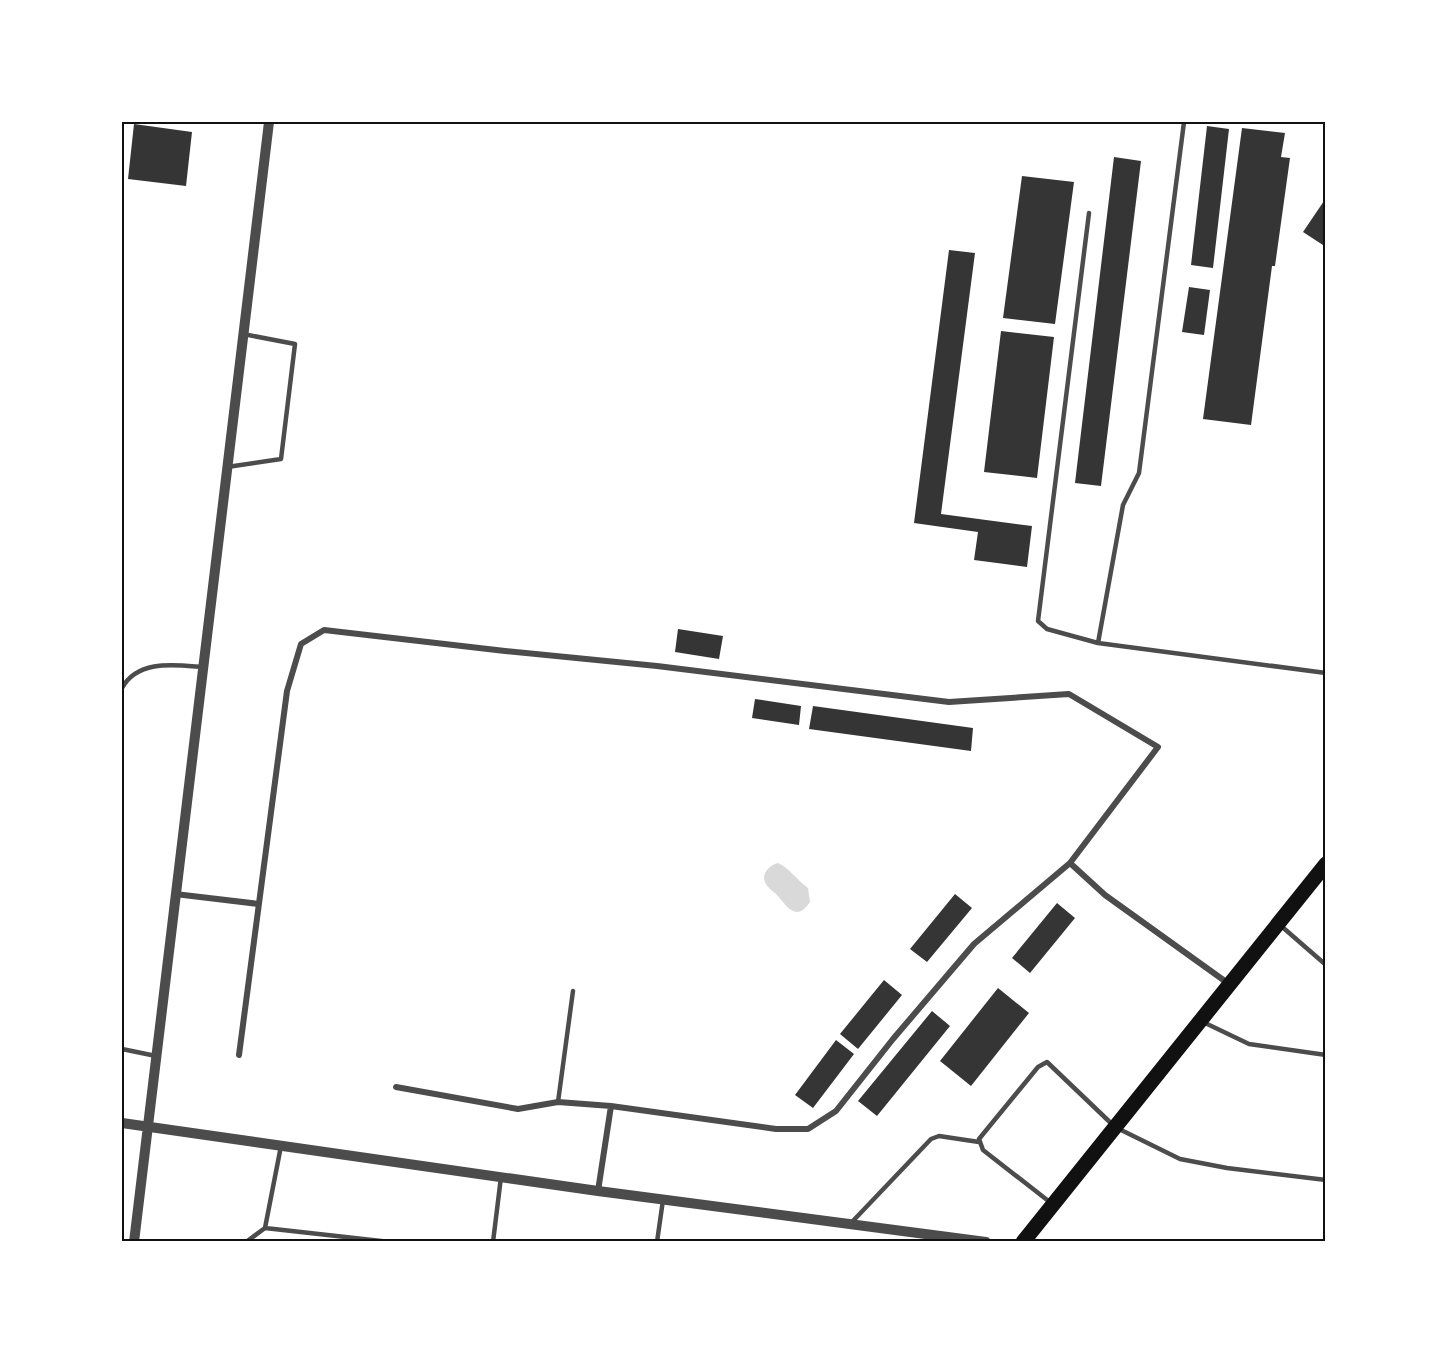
<svg xmlns="http://www.w3.org/2000/svg" width="1447" height="1363" font-family="'Crimson Pro',serif">
<style>
.water{fill:#d9d9d9}
.building{fill:#353535}
.lines{fill:none;stroke-linecap:round;stroke-linejoin:round}
.service{stroke:#4c4c4c;stroke-width:4.5}
.minor{stroke:#4c4c4c;stroke-width:6}
.tertiary{stroke:#4c4c4c;stroke-width:10}
.primary{stroke:#111;stroke-width:15}
.neatline{fill:none;stroke:#111;stroke-width:2}
</style>
<rect width="100%" height="100%" fill="#fff"/>
<path class="water" d="M 778,863 C 788,867 798,881 808,888 L 810,902 C 796,923 787,906 777,895 C 773,891 768,888 766,884 C 760,875 769,865 778,863 Z"/>
<path class="building" d="M 134,124 L 192,132 L 186,186 L 128,179 Z
M 1207,126 L 1229,129 L 1213,268 L 1191,265 Z
M 1242,128 L 1285,133 L 1281,157 L 1290,158 L 1275,266 L 1272,266 L 1251,425 L 1203,419 Z
M 1114,157 L 1141,161 L 1101,486 L 1075,483 Z
M 1022,176 L 1074,182 L 1055,324 L 1003,318 Z
M 1326,198 L 1326,247 L 1303,232 Z
M 949,250 L 975,253 L 941,514 L 1032,526 L 1027,567 L 974,560 L 978,532 L 914,523 Z
M 1189,287 L 1210,290 L 1204,335 L 1182,332 Z
M 1001,331 L 1054,337 L 1037,478 L 984,472 Z
M 678,629 L 723,636 L 719,659 L 675,652 Z
M 755,699 L 801,706 L 799,725 L 752,718 Z
M 813,706 L 973,728 L 971,751 L 809,729 Z
M 955,894 L 972,908 L 927,962 L 910,949 Z
M 1057,903 L 1075,918 L 1030,973 L 1012,958 Z
M 884,980 L 902,995 L 858,1049 L 840,1034 Z
M 998,988 L 1029,1013 L 971,1086 L 940,1061 Z
M 932,1011 L 950,1026 L 877,1116 L 858,1101 Z
M 836,1040 L 854,1054 L 813,1108 L 795,1095 Z"/>
<g class="lines">
<path class="service" d="M 1184,122 L 1139,473 L 1123,505 L 1098,643 L 1326,673
M 1089,213 L 1038,621 L 1047,629 L 1098,643
M 227,467 L 281,459 L 295,344 L 243,334
M 122,688 C 138,659 175,665 203,667
M 1280,925 L 1326,965
M 1203,1022 L 1249,1044 L 1326,1055
M 122,1049 L 156,1056
M 558,1102 L 573,991
M 1051,1203 L 983,1150 L 979,1139 L 1038,1067 L 1047,1062 L 1115,1127 L 1180,1159 L 1227,1168 L 1326,1180
M 851,1223 L 931,1139 L 939,1136 L 979,1142
M 265,1228 L 281,1146
M 246,1242 L 265,1228 L 390,1242
M 493,1242 L 501,1177
M 657,1242 L 663,1200"/>
<path class="minor" d="M 175,894 L 259,904
M 239,1055 L 287,691 L 301,644 L 324,630 L 505,651 L 657,666 L 949,702 L 1069,694 L 1158,747 L 1070,863 L 1105,895 L 1229,984
M 396,1087 L 518,1109 L 558,1102 L 611,1106
M 598,1191 L 611,1106 L 776,1129 L 808,1129 L 836,1111 L 893,1039 L 974,944 L 1070,863"/>
<path class="tertiary" d="M 122,1123 L 598,1191 L 986,1242
M 134,1242 L 269,122"/>
<path class="primary" d="M 1023,1242 L 1326,864"/>
</g>
<rect width="1447" height="1363" fill="none" stroke="#ffffff" stroke-width="246"/>
<rect x="123" y="123" width="1201" height="1117" class="neatline"/>
</svg>
